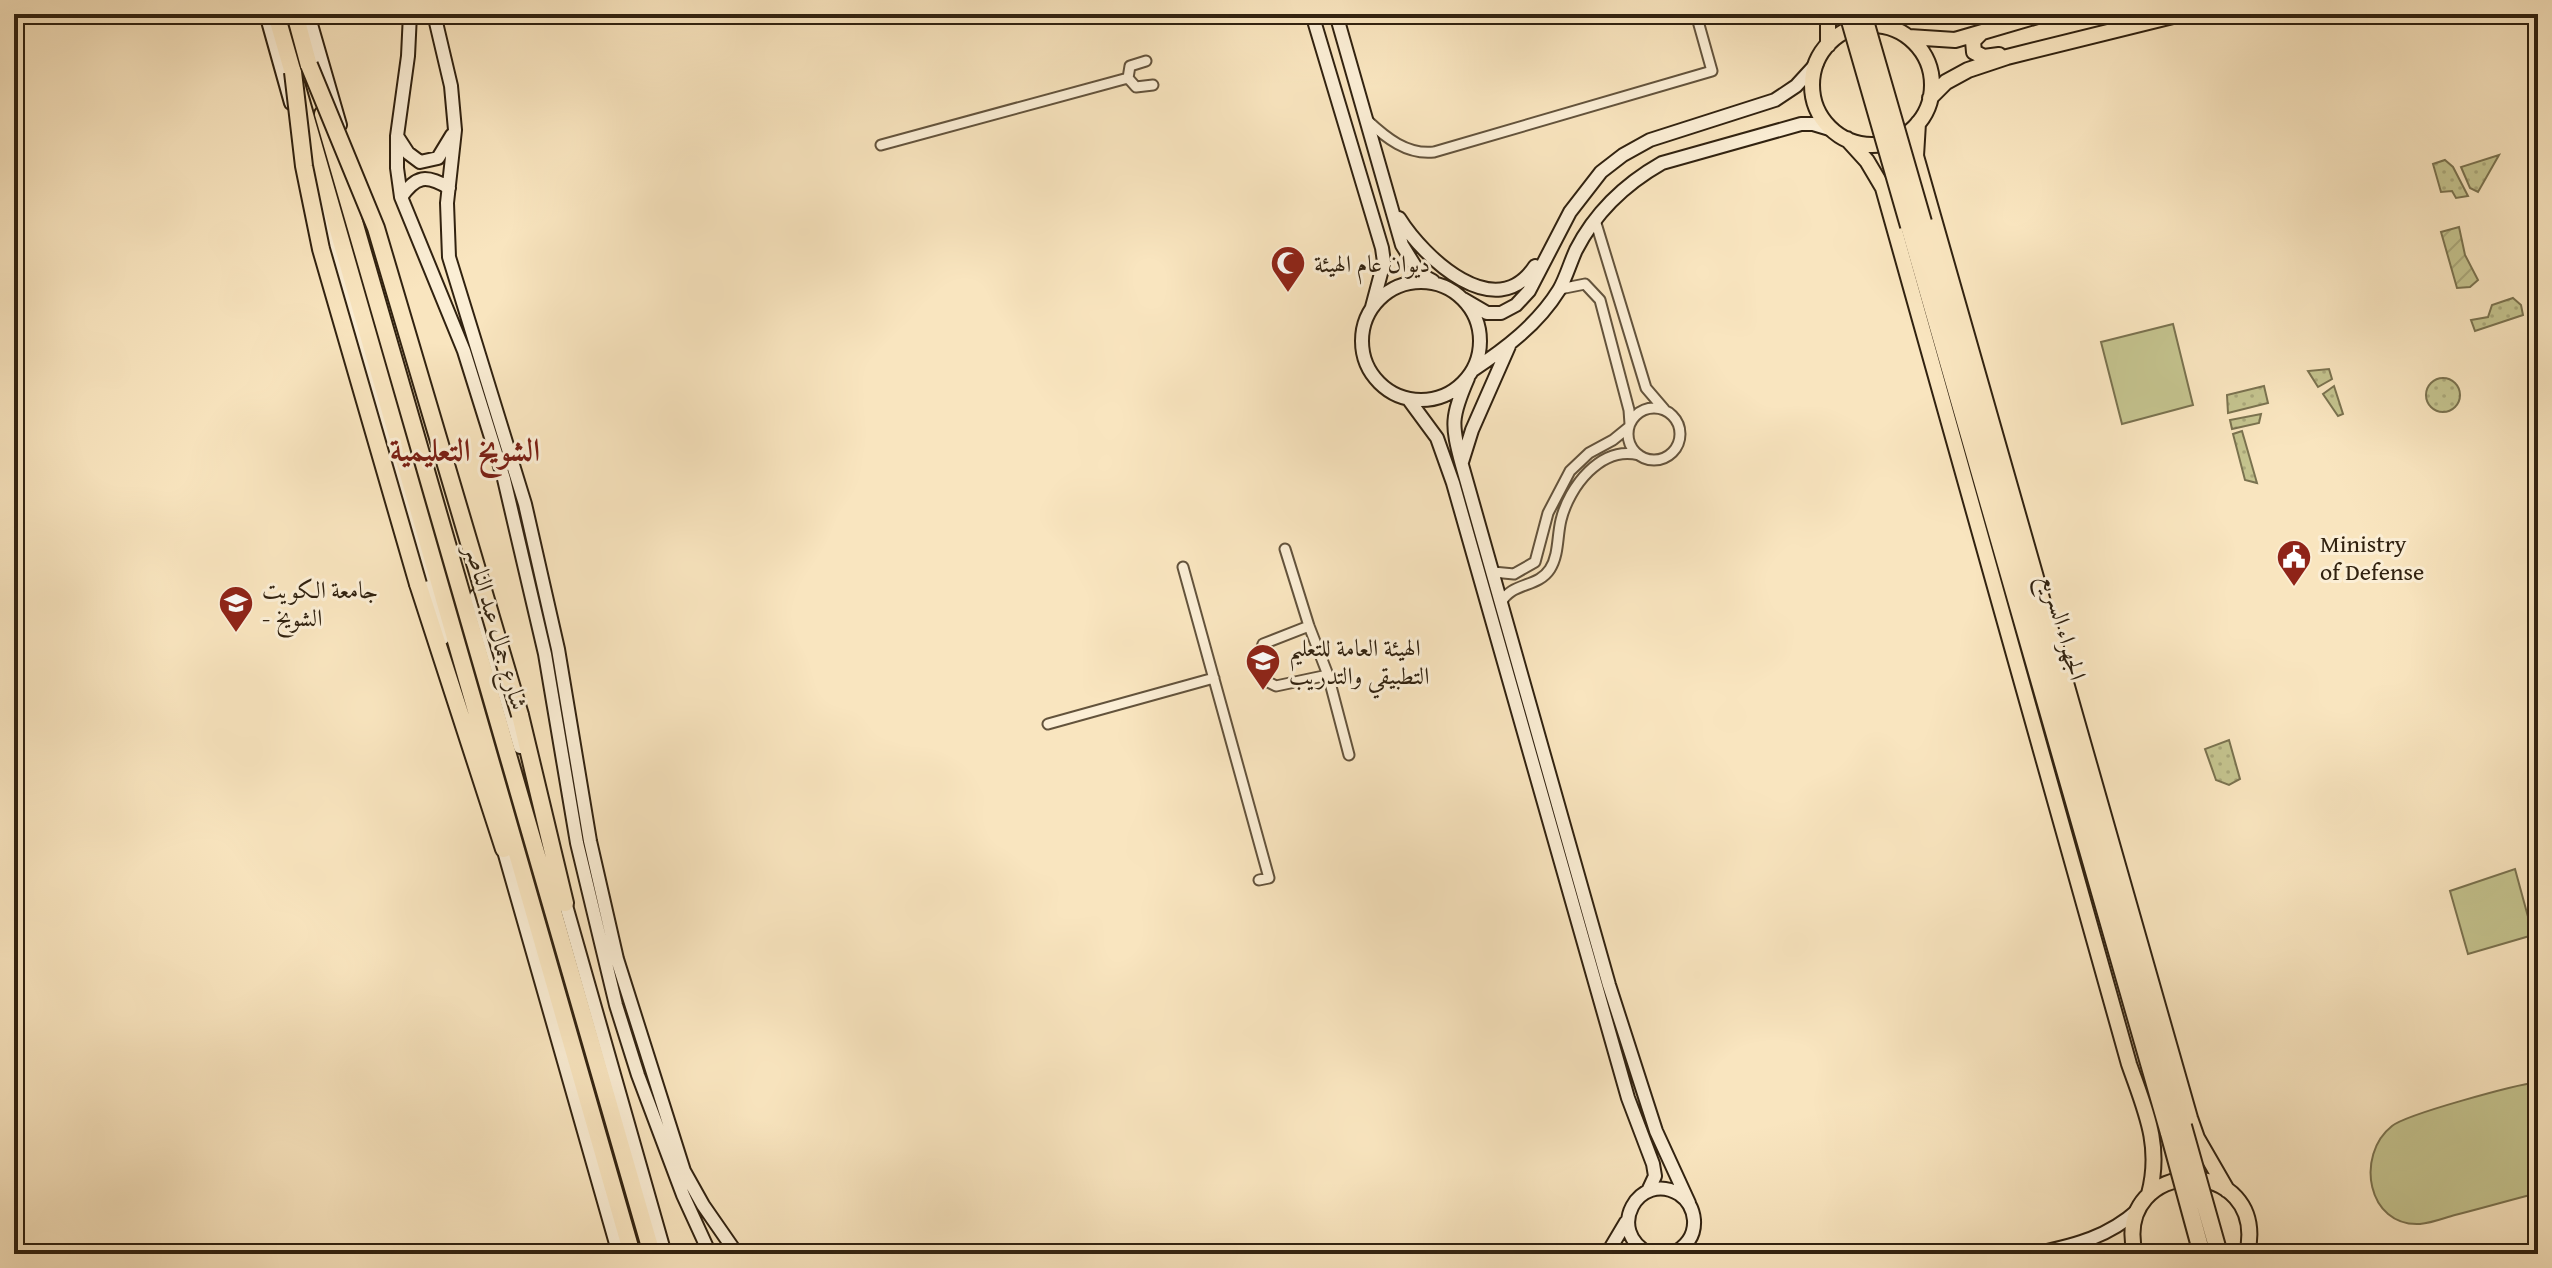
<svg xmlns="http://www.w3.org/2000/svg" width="2552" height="1268" font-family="'Gentium Book Plus',Amiri,serif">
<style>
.grass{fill:url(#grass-dots);stroke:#7a724f;stroke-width:2}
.garden{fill:url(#garden-furrows);stroke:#7a724f;stroke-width:2}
.pitch{fill:#c4c38e;stroke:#7a724f;stroke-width:2}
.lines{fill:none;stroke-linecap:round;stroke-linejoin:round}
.street-casing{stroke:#63533c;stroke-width:13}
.secondary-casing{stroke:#312210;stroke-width:16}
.primary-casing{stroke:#312210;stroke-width:18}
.highway-casing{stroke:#312210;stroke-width:20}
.street{stroke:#fbeed5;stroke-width:9}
.secondary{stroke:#fbeed5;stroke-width:12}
.primary{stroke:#f9e5bf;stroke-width:14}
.highway{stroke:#f9e5bf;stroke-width:16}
.highway-bridge-casing{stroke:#312210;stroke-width:20;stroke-linecap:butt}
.highway-bridge{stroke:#f9e5bf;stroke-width:16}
.labels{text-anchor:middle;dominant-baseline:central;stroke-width:6;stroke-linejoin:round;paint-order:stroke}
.poi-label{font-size:24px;fill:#312210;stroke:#fbeed5;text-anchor:start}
.street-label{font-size:24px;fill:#312210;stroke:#fbeed5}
.district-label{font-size:32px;font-weight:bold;fill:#7a1f14;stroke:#fbeed5}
</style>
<defs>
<pattern id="grass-dots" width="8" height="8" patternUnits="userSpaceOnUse" patternTransform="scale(2)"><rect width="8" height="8" fill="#c4c38e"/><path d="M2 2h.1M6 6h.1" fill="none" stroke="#a9a779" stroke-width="1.8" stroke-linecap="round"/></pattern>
<pattern id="garden-furrows" width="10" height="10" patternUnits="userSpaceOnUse" patternTransform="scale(2)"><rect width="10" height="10" fill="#c4c38e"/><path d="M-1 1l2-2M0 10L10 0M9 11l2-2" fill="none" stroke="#a9a779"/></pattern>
</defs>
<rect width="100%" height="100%" fill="#f9e5bf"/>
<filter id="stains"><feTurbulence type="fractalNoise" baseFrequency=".0025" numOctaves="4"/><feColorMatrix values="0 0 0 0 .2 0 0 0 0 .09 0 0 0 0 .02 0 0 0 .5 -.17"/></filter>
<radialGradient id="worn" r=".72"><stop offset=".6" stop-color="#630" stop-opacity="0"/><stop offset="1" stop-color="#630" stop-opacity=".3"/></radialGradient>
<path class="grass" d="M 2499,155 L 2478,192 L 2470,188 L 2461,167 Z
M 2445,160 L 2453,167 L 2468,196 L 2456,198 L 2452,191 L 2441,192 L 2433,164 Z
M 2513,298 L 2521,305 L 2523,315 L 2475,331 L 2471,320 L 2488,317 L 2492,305 Z
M 2329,369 L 2332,379 L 2318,387 L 2308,371 Z
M2426 395a17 17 0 1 1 34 0a17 17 0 1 1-34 0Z
M 2264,386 L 2268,403 L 2228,413 L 2227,395 Z
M 2334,386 L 2343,414 L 2338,416 L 2323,394 Z
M 2261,414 L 2259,423 L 2232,429 L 2230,420 Z
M 2242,431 L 2257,483 L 2245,480 L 2233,434 Z
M 2229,740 L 2240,779 L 2229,785 L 2216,780 L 2205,749 Z"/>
<path class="garden" d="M 2459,227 L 2465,255 L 2478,280 L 2470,287 L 2457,288 L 2441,232 Z"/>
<path class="pitch" d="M 2173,324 L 2193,405 L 2122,424 L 2101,342 Z
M 2515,869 L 2533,935 L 2468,954 L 2450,891 Z
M 2538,1082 L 2538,1193 C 2510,1200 2483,1208 2455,1215 C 2444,1218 2432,1223 2420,1224 C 2367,1227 2355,1155 2392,1126 C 2407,1114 2515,1085 2538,1082 Z"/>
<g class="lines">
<g class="street-casing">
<path id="street" d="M 1146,61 L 1130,66 L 1128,78 L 1136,87 L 1153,85
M 1367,120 C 1386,138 1407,155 1434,152 L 1712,71 L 1696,14
M 881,145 L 1128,78
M 1595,220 L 1646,388 L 1664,409
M 1560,289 L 1585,284 L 1600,300 L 1629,410 L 1630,424
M1628 434a26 26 0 1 1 52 0a26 26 0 1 1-52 0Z
M 1285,549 L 1309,626 L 1328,675 L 1349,755
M 1183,567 L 1269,878 L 1259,880
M 1493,572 L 1514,574 L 1535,562 L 1548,513 L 1570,471 L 1589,453 L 1613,440 L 1629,427
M 1501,603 C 1511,582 1538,588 1550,569 C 1559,555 1557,536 1561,520 C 1569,487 1601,445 1639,455
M 1309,626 L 1263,644 L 1259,656 L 1264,680 L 1276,686 L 1328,675
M 1048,724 L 1214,678"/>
</g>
<g class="secondary-casing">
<path id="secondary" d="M 266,14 L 291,103
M 308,14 L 340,125
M 410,14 L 408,56 L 397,136 L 397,168 L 401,197 L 464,351 L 504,479 L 545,654 L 577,843 L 616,1005 L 638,1075 L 683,1195 L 710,1254
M 434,14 L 451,86 L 455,130 L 447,203 L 449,257 L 525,504 L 558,649 L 590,841 L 617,959 L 684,1171 L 703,1205 L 737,1254
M 1312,14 L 1382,248 L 1384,262 L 1372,307
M 1336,14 L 1402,245 L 1420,274 L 1433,281
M 397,136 L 408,153 L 420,162 L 438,158 L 452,135
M 317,194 L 443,638
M 401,197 C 416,176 426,174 449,188
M 1399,218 C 1424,258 1496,326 1535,266
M1362 341a59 59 0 1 1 118 0a59 59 0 1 1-118 0Z
M 1463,299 L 1487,313 L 1501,313 L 1516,305 L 1529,291 L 1570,212 L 1601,172 L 1623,155 L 1650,140 L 1775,100 L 1796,86 L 1817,63
M 1473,370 C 1505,349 1538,324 1559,290 C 1566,278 1570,263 1576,250 C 1596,211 1625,184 1662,163 L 1801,124 L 1813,124 L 1833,130
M 1468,378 C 1451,417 1451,424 1462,465 L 1609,985 L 1656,1131 L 1689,1203
M 1409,400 L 1437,438 L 1453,483 L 1628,1098 L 1653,1164 L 1655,1176 L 1648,1191
M 1462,462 L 1472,430 L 1509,346
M 476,596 L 520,747
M 502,844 L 619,1254
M 563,895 L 665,1254
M 1607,1254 L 1626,1222
M 1650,1254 C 1604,1231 1639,1170 1679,1194 C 1688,1200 1693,1209 1694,1220 C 1695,1236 1686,1247 1672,1254
M 2035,1254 C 2074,1245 2107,1238 2138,1210"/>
</g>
<g class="primary-casing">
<path id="primary" d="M1812 85a60 60 0 1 1 120 0a60 60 0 1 1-120 0Z
M 1980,34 L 1973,41 L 1974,52 L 1984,57 L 1999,55
M 1909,37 L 1955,40 L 2044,14
M 1828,45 L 1828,14
M 1930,98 L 1946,82 L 1968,70 L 2007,57 L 2181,14
M 1918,123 L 1916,156 L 2190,1118 L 2197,1138 L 2227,1190
M 1847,139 L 1867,161 L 1883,188 L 2129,1064 C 2145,1110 2162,1145 2149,1194
M 2135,1254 C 2111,1155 2270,1153 2247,1254"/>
</g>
<g class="highway-casing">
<path id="highway" d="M 276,14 L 632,1254
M 295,14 L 312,77
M 323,114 L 652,1254
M 1923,222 L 2183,1126
M 1909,226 L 2169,1133
M 418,584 L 504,849
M 520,715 L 565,903"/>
</g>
<use href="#street" class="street"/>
<use href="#secondary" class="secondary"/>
<use href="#primary" class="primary"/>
<use href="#highway" class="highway"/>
<g class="highway-bridge-casing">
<path id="highway-bridge" d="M 1848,14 L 1909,226
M 1863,14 L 1923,222
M 309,65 L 376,228 L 520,715
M 293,72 L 304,166 L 321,249 L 418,584
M 2183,1126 L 2219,1254
M 2169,1133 L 2202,1254"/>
</g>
<use href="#highway-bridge" class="highway-bridge"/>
</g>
<defs>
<g id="mosque-pin" transform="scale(1.8)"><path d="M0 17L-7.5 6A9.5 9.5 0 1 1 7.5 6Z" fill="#8f2418" stroke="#fbeed5"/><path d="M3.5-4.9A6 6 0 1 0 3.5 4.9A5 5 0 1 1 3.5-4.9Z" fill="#fff"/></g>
<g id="civic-pin" transform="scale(1.8)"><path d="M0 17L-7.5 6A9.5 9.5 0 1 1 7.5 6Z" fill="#8f2418" stroke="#fbeed5"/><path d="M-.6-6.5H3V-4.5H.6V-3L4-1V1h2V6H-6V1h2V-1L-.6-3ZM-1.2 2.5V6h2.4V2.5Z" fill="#fff"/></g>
<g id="university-pin" transform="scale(1.8)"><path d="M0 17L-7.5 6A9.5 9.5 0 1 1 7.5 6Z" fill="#8f2418" stroke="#fbeed5"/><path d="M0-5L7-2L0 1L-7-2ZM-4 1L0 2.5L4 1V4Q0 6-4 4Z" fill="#fff"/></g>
</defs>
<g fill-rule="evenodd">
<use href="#mosque-pin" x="1288" y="263"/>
<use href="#civic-pin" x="2294" y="557"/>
<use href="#university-pin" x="236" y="603"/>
<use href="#university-pin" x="1263" y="661"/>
</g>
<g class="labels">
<g class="poi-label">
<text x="1314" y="263">ديوان عام الهيئة</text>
<text x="2320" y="543">Ministry<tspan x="2320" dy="28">of Defense</tspan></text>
<text x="262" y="589">جامعة الكويت<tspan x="262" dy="28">- الشويخ</tspan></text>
<text x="1289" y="647">الهيئة العامة للتعليم<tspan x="1289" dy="28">التطبيقي والتدريب</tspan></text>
</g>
<g class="street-label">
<text transform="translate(497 627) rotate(74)">شارع جمال عبد الناصر</text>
<text transform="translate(2064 627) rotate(74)">الجهراء السريع</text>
</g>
<g class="district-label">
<text x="465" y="449">الشويخ التعليمية</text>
</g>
</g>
<rect width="2552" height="1268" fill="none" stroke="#f9e5bf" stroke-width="48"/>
<rect x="16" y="16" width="2520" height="1236" fill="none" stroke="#312210" stroke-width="4"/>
<rect x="24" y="24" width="2504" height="1220" fill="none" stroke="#312210" stroke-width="2"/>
<rect width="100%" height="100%" filter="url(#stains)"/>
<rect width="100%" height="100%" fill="url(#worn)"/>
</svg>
